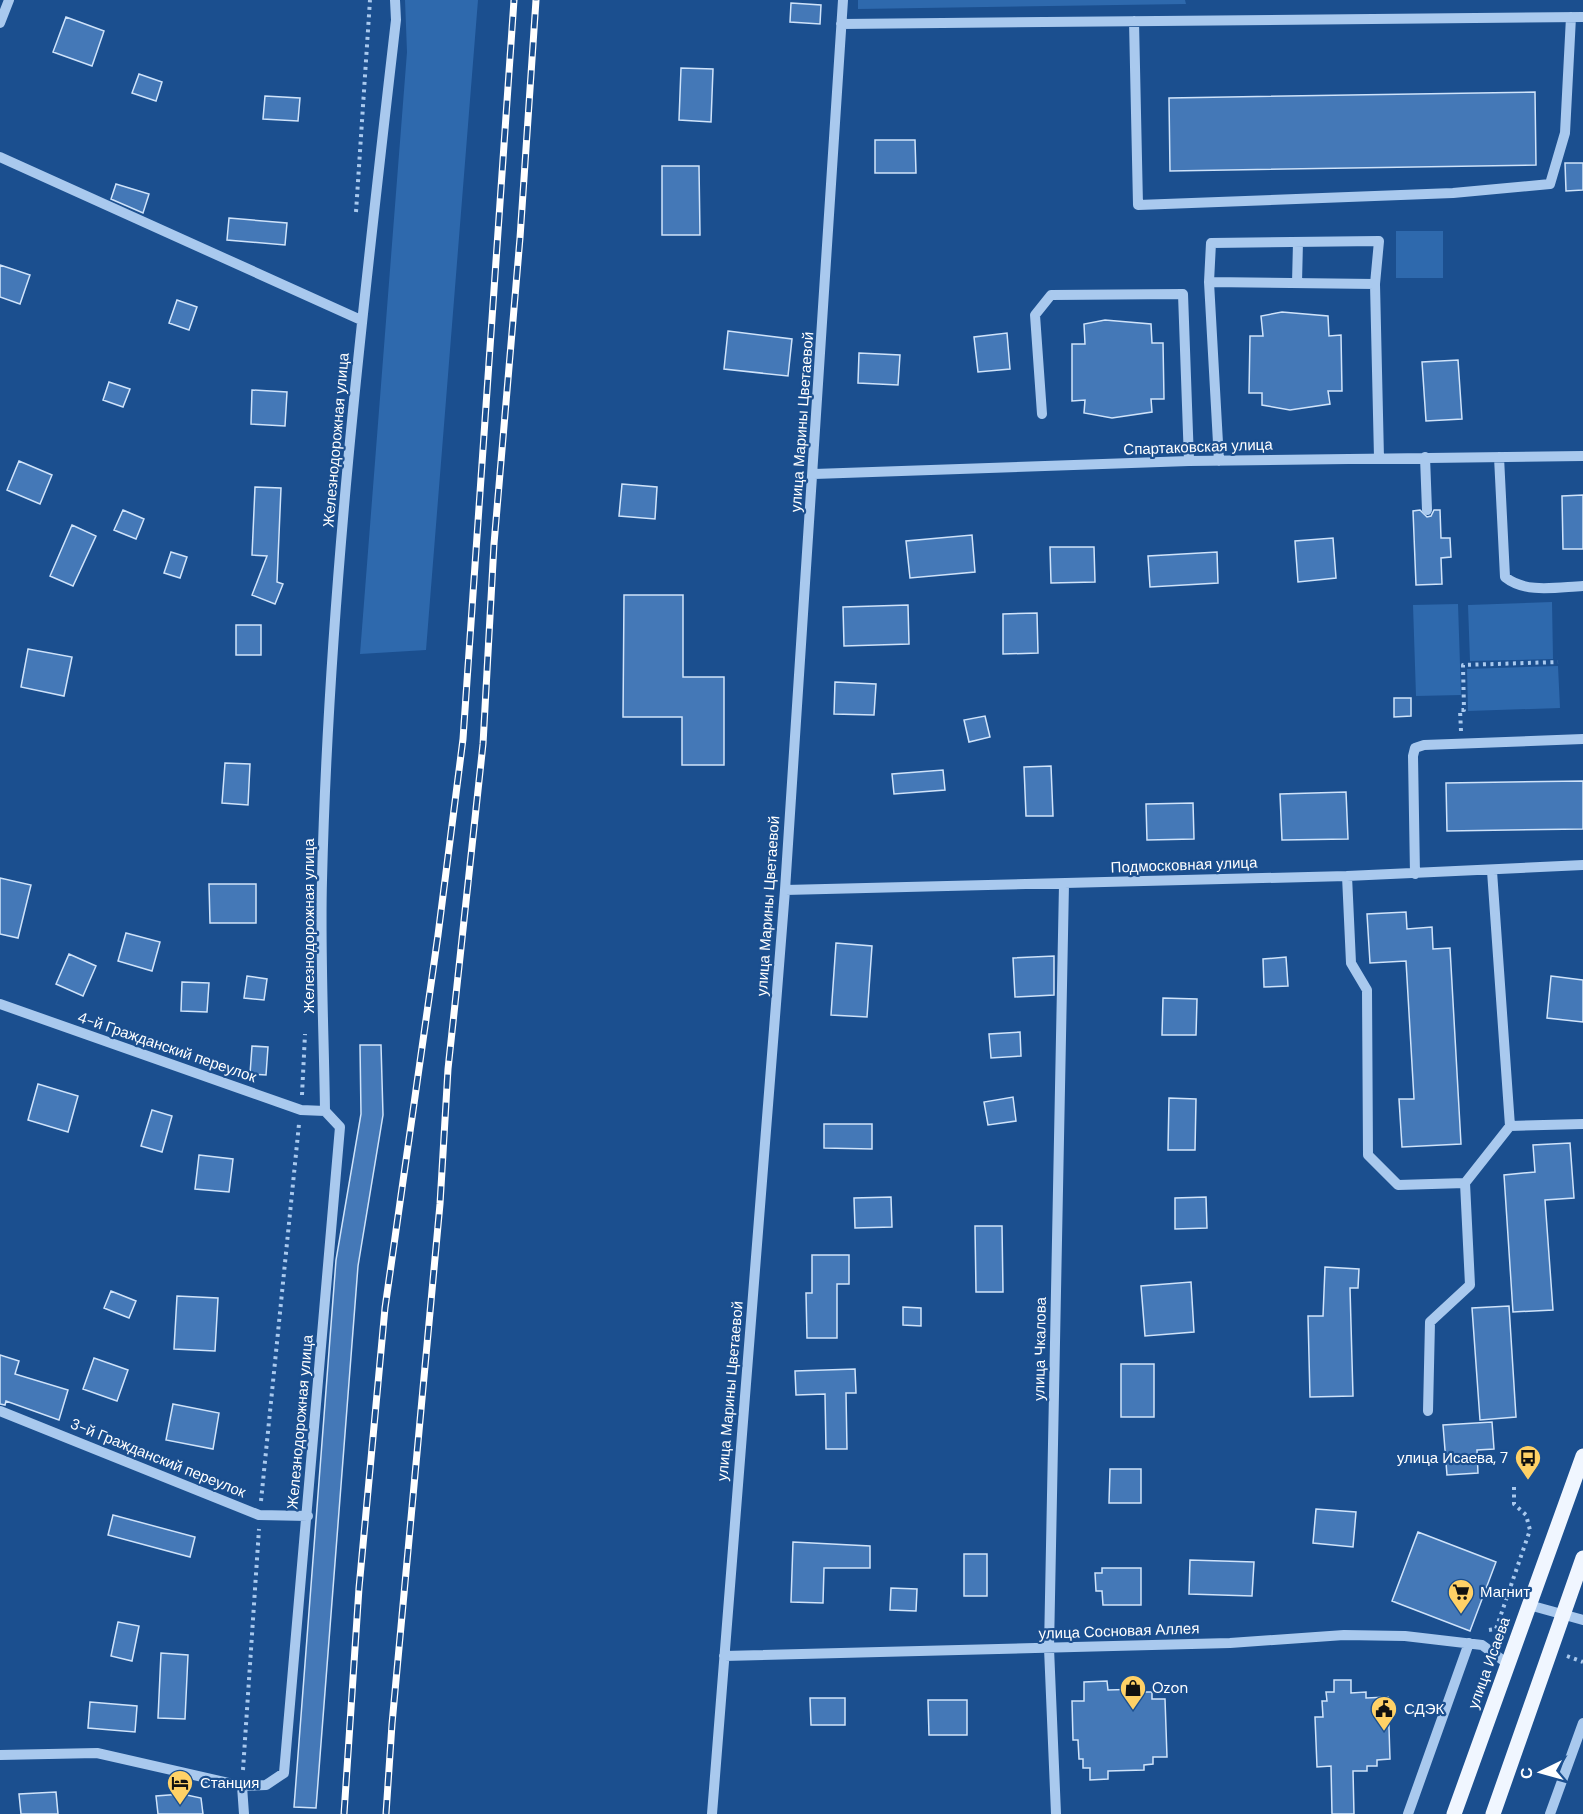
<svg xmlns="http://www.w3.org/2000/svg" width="1583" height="1814" font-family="'DM Sans',sans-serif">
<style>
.green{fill:#2e69ad}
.building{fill:#4478b7;stroke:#cfe3fa;stroke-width:1.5}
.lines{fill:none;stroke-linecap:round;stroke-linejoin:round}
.path{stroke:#a9c9ee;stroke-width:4;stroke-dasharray:3 4.5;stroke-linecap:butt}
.minor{stroke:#a9c9ee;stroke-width:10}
.major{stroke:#f0f6ff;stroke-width:15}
.rail-casing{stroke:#fff;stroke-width:7}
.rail{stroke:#1b4f8f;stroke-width:4.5;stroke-dasharray:14;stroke-linecap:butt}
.labels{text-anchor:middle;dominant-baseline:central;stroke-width:4.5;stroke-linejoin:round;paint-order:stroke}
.street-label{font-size:15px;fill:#fff;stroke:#1b4f8f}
.poi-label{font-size:15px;fill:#fff;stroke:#1b4f8f;text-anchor:start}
</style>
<rect width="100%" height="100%" fill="#1b4f8f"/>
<path class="green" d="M 405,0 L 478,0 L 426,650 L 360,654 L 407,52 Z
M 858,0 L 1185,0 L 1186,4 L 858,9 Z
M 1396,231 L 1443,231 L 1443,278 L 1396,278 Z
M 1552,602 L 1553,659 L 1470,661 L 1468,605 Z
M 1458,604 L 1461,695 L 1416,696 L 1413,605 Z
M 1558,666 L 1560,708 L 1468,711 L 1467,669 Z"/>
<path class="building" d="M 791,3 L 821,5 L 820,24 L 790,22 Z
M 66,17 L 104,31 L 92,66 L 53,52 Z
M 681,68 L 713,69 L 711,122 L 679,120 Z
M 139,74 L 162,82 L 156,101 L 132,93 Z
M 1535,92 L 1536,165 L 1170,171 L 1169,98 Z
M 265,96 L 300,98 L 298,121 L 263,119 Z
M 875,140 L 915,140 L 916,173 L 875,173 Z
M 1565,163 L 1583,163 L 1583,190 L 1566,191 Z
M 662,166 L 699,166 L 700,235 L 662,235 Z
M 116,184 L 149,194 L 143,213 L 111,199 Z
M 229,218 L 287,223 L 285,245 L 227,240 Z
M 0,265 L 30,275 L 20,304 L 0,297 Z
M 177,300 L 197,307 L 189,330 L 169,323 Z
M 1282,312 L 1328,316 L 1329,336 L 1341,335 L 1342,391 L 1328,391 L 1330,404 L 1290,410 L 1262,405 L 1262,393 L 1249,393 L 1250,336 L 1263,336 L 1261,316 Z
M 1105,320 L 1151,324 L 1152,343 L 1163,343 L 1164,399 L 1151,399 L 1152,412 L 1112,418 L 1084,413 L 1085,400 L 1072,401 L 1072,344 L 1085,344 L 1084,324 Z
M 728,331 L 792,339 L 788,376 L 724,369 Z
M 1007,333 L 1010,369 L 978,372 L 974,337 Z
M 859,353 L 900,355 L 898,385 L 858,383 Z
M 1458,360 L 1462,419 L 1426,421 L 1422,362 Z
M 109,382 L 130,389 L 123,407 L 103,400 Z
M 252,390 L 287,392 L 285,426 L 251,424 Z
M 19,461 L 52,475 L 40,504 L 7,490 Z
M 622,484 L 657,487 L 655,519 L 619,516 Z
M 255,487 L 281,488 L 277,582 L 283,584 L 275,604 L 252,595 L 267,556 L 252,555 Z
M 1583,495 L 1583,549 L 1563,549 L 1562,496 Z
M 123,510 L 144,519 L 136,539 L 114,530 Z
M 1420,510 L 1427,517 L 1431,516 L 1434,510 L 1440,510 L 1441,538 L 1450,538 L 1451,557 L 1441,558 L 1442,584 L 1416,585 L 1413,511 Z
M 72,525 L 96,536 L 73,586 L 50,576 Z
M 972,535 L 975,572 L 910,578 L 906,541 Z
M 1333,538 L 1336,578 L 1298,582 L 1295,541 Z
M 1050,547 L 1094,547 L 1095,582 L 1051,583 Z
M 171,552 L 187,557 L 180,578 L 164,573 Z
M 1217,552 L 1218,583 L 1150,587 L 1148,556 Z
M 624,595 L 683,595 L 683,677 L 724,677 L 724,765 L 682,765 L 682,717 L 623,717 Z
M 908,605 L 909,644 L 844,646 L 843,607 Z
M 1037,613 L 1038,653 L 1003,654 L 1003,614 Z
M 236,625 L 261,625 L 261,655 L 236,655 Z
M 28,649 L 72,657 L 64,696 L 21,687 Z
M 835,682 L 876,684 L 874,715 L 834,714 Z
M 1394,698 L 1411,698 L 1411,716 L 1394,717 Z
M 985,716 L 990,737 L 969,742 L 964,720 Z
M 225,763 L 250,764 L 248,805 L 222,803 Z
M 1051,766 L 1053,816 L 1026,816 L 1024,767 Z
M 943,770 L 945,790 L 894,794 L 892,774 Z
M 1583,781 L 1583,829 L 1447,831 L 1446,783 Z
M 1346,792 L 1348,839 L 1282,840 L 1280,794 Z
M 1193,803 L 1194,839 L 1147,840 L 1146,804 Z
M 0,878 L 31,885 L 18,938 L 0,934 Z
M 209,884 L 256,884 L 256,923 L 210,923 Z
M 1406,912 L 1407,929 L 1432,927 L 1433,949 L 1450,948 L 1461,1144 L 1402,1147 L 1399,1099 L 1414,1099 L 1406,961 L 1370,963 L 1367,914 Z
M 126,933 L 160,942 L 152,971 L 118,961 Z
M 836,943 L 872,946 L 867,1017 L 831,1015 Z
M 69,954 L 96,966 L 83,996 L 56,984 Z
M 1054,956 L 1054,995 L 1015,997 L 1013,958 Z
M 1286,957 L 1288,986 L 1264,987 L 1263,959 Z
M 247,976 L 267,979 L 264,1000 L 244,998 Z
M 1551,976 L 1583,980 L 1583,1022 L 1547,1018 Z
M 182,982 L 209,983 L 207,1012 L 181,1011 Z
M 1163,998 L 1197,999 L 1196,1035 L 1162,1035 Z
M 1020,1032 L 1021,1056 L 991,1058 L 989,1034 Z
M 360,1045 L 381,1045 L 383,1115 L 358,1266 L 316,1808 L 294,1807 L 336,1260 L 361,1114 Z
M 252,1046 L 268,1047 L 266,1075 L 250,1074 Z
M 38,1084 L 78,1096 L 68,1132 L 28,1120 Z
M 1013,1097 L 1016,1121 L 988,1125 L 984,1102 Z
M 1169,1098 L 1196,1099 L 1195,1150 L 1168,1150 Z
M 152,1110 L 172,1116 L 162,1152 L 141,1146 Z
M 824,1124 L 872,1124 L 872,1149 L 824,1148 Z
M 1570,1143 L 1574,1198 L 1545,1200 L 1553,1310 L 1513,1312 L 1504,1175 L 1535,1172 L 1533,1145 Z
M 199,1155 L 233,1159 L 229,1192 L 195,1189 Z
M 891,1197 L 892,1227 L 855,1228 L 854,1198 Z
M 1206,1197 L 1207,1228 L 1175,1229 L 1175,1198 Z
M 975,1226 L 1002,1226 L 1003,1292 L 976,1292 Z
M 812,1255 L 849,1255 L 849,1284 L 837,1284 L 837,1338 L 807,1338 L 806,1293 L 812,1293 Z
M 1325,1267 L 1359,1269 L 1358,1288 L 1350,1288 L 1353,1396 L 1310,1397 L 1308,1316 L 1323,1316 Z
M 1191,1282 L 1194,1332 L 1145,1336 L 1141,1286 Z
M 111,1291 L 136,1301 L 129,1318 L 104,1308 Z
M 177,1296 L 218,1298 L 215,1351 L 174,1349 Z
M 1509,1306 L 1516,1417 L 1480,1420 L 1472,1308 Z
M 903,1307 L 921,1308 L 921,1326 L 903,1325 Z
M 0,1355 L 19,1361 L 15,1374 L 68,1390 L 59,1420 L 6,1401 L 5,1405 L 0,1404 Z
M 94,1358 L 128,1370 L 117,1401 L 83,1389 Z
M 1121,1364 L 1154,1364 L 1154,1417 L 1121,1417 Z
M 855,1369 L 856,1393 L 846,1393 L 847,1449 L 826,1449 L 825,1394 L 796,1395 L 795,1371 Z
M 173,1404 L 219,1413 L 213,1449 L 166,1440 Z
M 1492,1422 L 1494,1449 L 1477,1450 L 1478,1473 L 1447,1475 L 1443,1425 Z
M 1110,1469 L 1141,1469 L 1141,1503 L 1109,1503 Z
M 1316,1509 L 1356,1512 L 1353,1547 L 1313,1543 Z
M 113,1515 L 195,1537 L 190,1557 L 108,1535 Z
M 1418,1532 L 1496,1562 L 1470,1631 L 1392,1601 Z
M 793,1542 L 870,1546 L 870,1568 L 824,1568 L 823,1603 L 791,1602 Z
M 964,1554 L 987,1554 L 987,1596 L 964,1596 Z
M 1190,1560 L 1254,1562 L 1252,1596 L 1189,1594 Z
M 1102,1568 L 1141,1568 L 1141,1605 L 1103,1605 L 1102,1591 L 1096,1591 L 1095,1573 L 1102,1573 Z
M 891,1588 L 917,1589 L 916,1611 L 890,1610 Z
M 118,1622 L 139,1626 L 132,1661 L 111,1656 Z
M 161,1653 L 188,1655 L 185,1719 L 158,1718 Z
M 1334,1680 L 1351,1680 L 1351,1693 L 1366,1692 L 1366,1698 L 1388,1697 L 1390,1759 L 1377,1760 L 1377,1766 L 1367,1766 L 1367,1771 L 1353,1771 L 1354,1814 L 1332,1814 L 1331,1766 L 1317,1767 L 1315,1717 L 1323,1717 L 1322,1701 L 1327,1701 L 1326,1692 L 1334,1692 Z
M 1107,1681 L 1108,1690 L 1143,1689 L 1143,1692 L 1152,1692 L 1152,1699 L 1165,1699 L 1167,1757 L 1153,1757 L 1153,1764 L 1144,1765 L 1144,1770 L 1108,1771 L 1108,1779 L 1090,1780 L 1090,1768 L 1083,1768 L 1083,1759 L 1079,1759 L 1078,1740 L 1073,1740 L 1072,1701 L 1084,1701 L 1084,1682 Z
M 810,1698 L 845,1698 L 845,1725 L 811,1725 Z
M 928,1700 L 967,1700 L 967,1735 L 929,1735 Z
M 90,1702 L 137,1706 L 135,1732 L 88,1728 Z
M 56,1792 L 58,1814 L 21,1814 L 19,1794 Z
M 182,1794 L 201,1798 L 203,1814 L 158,1814 L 156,1796 Z"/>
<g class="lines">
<path class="path" d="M 356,212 L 370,0
M 1461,731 L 1460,710 L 1464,710 L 1463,665 L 1558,662
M 302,1095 L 305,1034
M 261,1501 L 299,1124
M 1489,1630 L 1496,1629 L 1530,1530 L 1526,1515 L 1514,1504 L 1514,1486
M 1567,1656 L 1583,1662
M 243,1770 L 259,1529"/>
<path class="minor" d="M 1134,21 L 1138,205 L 1453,193 L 1550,184 L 1565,133 L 1571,17
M 0,23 L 9,0
M 841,24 L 1583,17
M 0,157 L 361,320
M 1209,282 L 1211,243 L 1379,241 L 1375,284
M 1297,283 L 1298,242
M 1042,414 L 1035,315 L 1051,295 L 1183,294 L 1189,461
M 1425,457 L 1427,510
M 1499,457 L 1505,577 C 1526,594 1558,587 1583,586
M 1219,461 L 1209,282 L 1375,284 L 1379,458
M 814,474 L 1189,461 L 1583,456
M 1492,871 L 1510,1126 L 1583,1124
M 1415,874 L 1413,756 L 1415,748 L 1424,745 L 1583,739
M 1347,876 L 1351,963 L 1367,990 L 1368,1155 L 1398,1185 L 1465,1183
M 785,890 L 1347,876 L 1583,865
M 0,1004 L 301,1110 L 325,1111
M 0,1411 L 259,1515 L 308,1516
M 1428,1411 L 1430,1322 L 1470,1285 L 1465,1183 L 1510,1126
M 1529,1605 L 1583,1620
M 724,1656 L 1230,1643 L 1344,1635 L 1405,1636 L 1482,1645 L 1508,1664
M 0,1755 L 97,1753 L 242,1786 L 266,1785 L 284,1773 L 340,1127 L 325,1111 C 324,1034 320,956 322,880 C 329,592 363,305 396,20 L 395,0
M 242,1786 L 244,1814
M 712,1814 L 785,890 L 843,0
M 1056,1814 L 1049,1648 L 1064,884
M 1408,1814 L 1469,1643
M 1550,1814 L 1583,1723"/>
<path class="major" d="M 1454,1814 L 1583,1456
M 1493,1814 L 1583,1558"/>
<g class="rail-casing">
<path id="rail" d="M 344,1814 L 359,1588 L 385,1308 L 438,935 L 463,739 L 514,0
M 386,1814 L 392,1724 L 440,1204 L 448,1069 L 483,744 L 494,544 L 520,238 L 536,0"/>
</g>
<use href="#rail" class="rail"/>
</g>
<defs>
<g id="bus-pin" transform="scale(1.35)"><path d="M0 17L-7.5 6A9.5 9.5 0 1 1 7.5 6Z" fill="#ffd166" stroke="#1b4f8f"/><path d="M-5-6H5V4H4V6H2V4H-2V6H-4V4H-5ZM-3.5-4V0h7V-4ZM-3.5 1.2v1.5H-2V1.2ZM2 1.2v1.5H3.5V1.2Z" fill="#111"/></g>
<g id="supermarket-pin" transform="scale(1.35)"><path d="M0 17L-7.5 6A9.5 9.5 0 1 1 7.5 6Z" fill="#ffd166" stroke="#1b4f8f"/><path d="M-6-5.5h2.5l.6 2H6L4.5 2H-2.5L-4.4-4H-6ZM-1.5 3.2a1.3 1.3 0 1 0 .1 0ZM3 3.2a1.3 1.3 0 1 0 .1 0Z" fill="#111"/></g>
<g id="shop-pin" transform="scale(1.35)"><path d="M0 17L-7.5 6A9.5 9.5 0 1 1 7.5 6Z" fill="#ffd166" stroke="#1b4f8f"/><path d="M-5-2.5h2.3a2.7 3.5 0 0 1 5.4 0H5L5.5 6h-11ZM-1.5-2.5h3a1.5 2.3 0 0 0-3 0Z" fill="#111"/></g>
<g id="civic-pin" transform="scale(1.35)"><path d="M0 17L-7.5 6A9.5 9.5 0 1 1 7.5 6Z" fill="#ffd166" stroke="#1b4f8f"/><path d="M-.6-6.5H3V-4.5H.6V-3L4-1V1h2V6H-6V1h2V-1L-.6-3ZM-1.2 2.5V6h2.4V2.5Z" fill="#111"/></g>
<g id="hotel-pin" transform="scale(1.35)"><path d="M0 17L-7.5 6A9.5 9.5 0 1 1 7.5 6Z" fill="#ffd166" stroke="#1b4f8f"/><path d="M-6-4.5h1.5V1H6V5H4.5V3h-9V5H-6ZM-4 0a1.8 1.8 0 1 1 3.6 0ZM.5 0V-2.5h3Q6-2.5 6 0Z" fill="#111"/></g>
</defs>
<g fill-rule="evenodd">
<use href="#bus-pin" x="1528" y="1458"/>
<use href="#supermarket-pin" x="1461" y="1592"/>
<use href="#shop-pin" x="1133" y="1688"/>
<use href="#civic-pin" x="1384" y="1709"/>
<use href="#hotel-pin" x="180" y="1783"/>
</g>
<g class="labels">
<g class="street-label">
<text transform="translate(802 422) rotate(-86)">улица Марины Цветаевой</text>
<text transform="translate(336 440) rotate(-85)">Железнодорожная улица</text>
<text transform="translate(1198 447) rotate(-2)">Спартаковская улица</text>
<text transform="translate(1184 865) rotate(-2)">Подмосковная улица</text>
<text transform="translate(768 906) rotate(-86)">улица Марины Цветаевой</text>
<text transform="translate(309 926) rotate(-90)">Железнодорожная улица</text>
<text transform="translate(167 1047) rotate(19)">4-й Гражданский переулок</text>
<text transform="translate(1040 1349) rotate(-89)">улица Чкалова</text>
<text transform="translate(730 1391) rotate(-85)">улица Марины Цветаевой</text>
<text transform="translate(300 1422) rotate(-85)">Железнодорожная улица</text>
<text transform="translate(158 1458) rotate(22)">3-й Гражданский переулок</text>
<text transform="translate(1119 1631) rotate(-2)">улица Сосновая Аллея</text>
<text transform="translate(1489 1663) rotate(-70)">улица Исаева</text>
</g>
<g class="poi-label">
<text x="1508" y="1458" text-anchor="end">улица Исаева, 7</text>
<text x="1480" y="1592">Магнит</text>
<text x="1152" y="1688">Ozon</text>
<text x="1404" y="1709">СДЭК</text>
<text x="200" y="1783">Станция</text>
</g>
</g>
<g transform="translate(1541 1772) rotate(265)" stroke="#1b4f8f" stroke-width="4.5" paint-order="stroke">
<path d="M0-4.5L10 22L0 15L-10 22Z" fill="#ffffff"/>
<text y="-9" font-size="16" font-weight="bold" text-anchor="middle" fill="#ffffff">С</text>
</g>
</svg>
